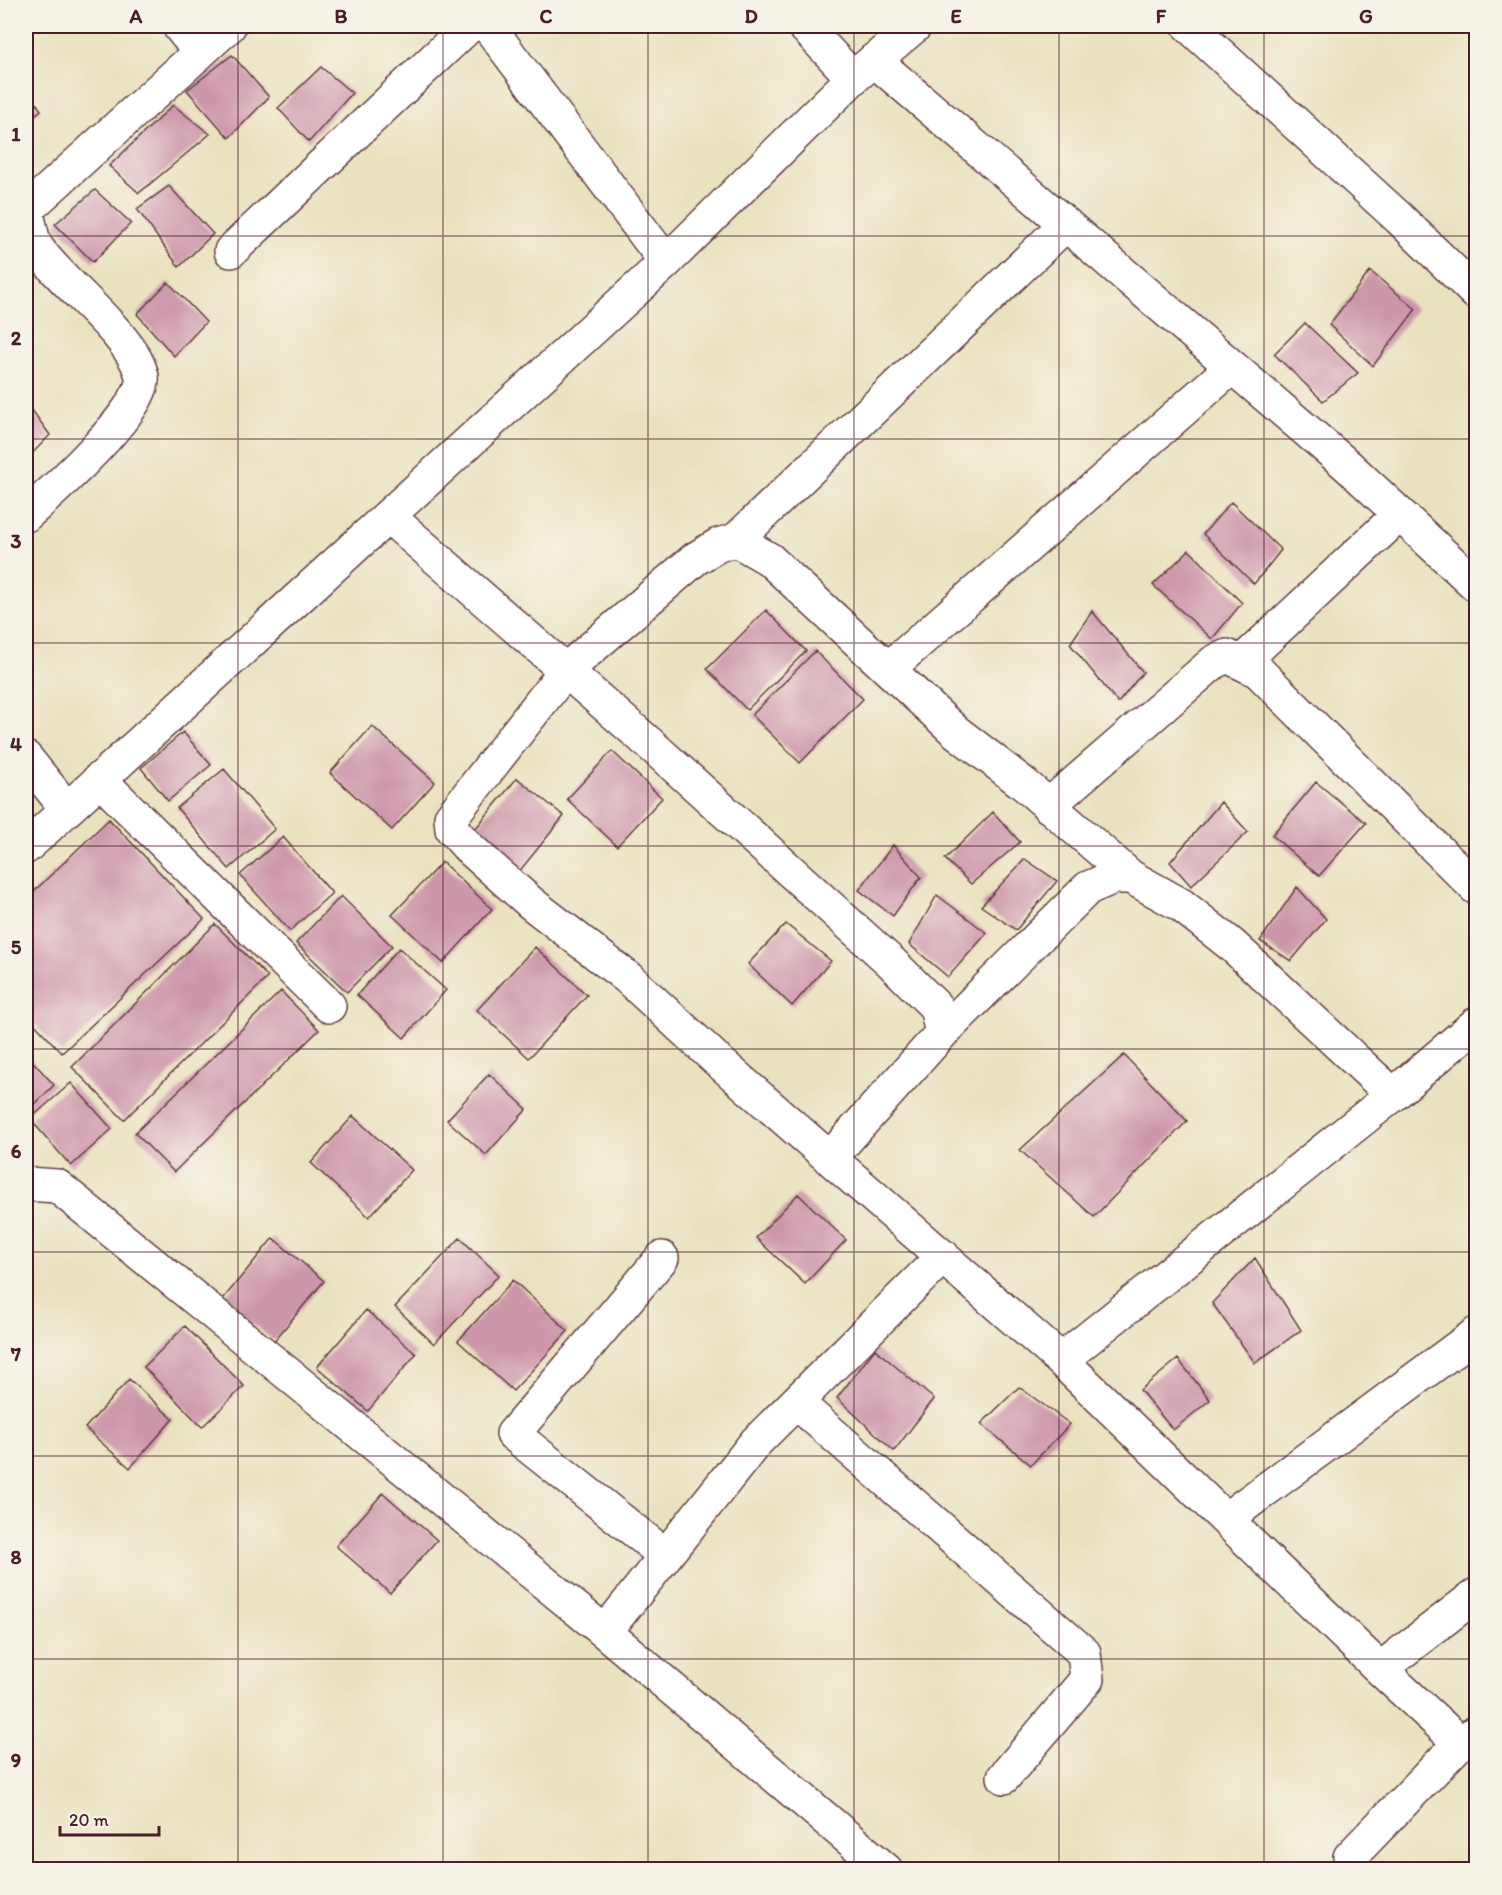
<svg xmlns="http://www.w3.org/2000/svg" width="1502" height="1895" font-family="Itim,sans-serif">
<style>
.building{fill:#cd97ab}
.lines{fill:none;stroke-linecap:round;stroke-linejoin:round}
.minor-casing{stroke:#623c41;stroke-width:36}
.tertiary-casing{stroke:#623c41;stroke-width:36}
.minor{stroke:#fff;stroke-width:33}
.tertiary{stroke:#fff;stroke-width:33}
.grid{fill:none;stroke:#4a1f2b;stroke-width:1.5;stroke-opacity:0.55}
.neatline{fill:none;stroke:#4a1f2b;stroke-width:2}
.grid-label{font-size:20px;text-anchor:middle;font-weight:bold;fill:#4a1f2b}
</style>
<rect width="100%" height="100%" fill="#f7f3e8"/>
<filter id="ink" filterUnits="userSpaceOnUse"><feTurbulence type="fractalNoise" baseFrequency=".0167" numOctaves="2"/><feDisplacementMap in="SourceGraphic" scale="12" xChannelSelector="R" yChannelSelector="G"/><feConvolveMatrix kernelMatrix="1 2 1 2 8 2 1 2 1" color-interpolation-filters="sRGB"/></filter>
<filter id="wash" filterUnits="userSpaceOnUse"><feTurbulence type="fractalNoise" baseFrequency=".008" numOctaves="4" result="noise"/><feDisplacementMap in="SourceGraphic" scale="24" xChannelSelector="R" yChannelSelector="G"/><feGaussianBlur stdDeviation="1.35" result="paint"/><feColorMatrix in="noise" values="0 0 0 0 0 0 0 0 0 0 0 0 0 0 0 0 0 1.4 0 .05"/><feComposite in="paint" operator="in"/></filter>
<g filter="url(#wash)">
<rect width="100%" height="100%" fill="#eae2bf"/>
<g id="blocks">
<path class="building" d="M 232,55 L 269,97 L 229,138 L 187,90 Z
M 321,67 L 352,93 L 309,142 L 278,108 Z
M 26,89 L 41,110 L 26,122 Z
M 173,105 L 210,134 L 139,193 L 109,166 Z
M 169,186 L 213,234 L 179,267 L 137,209 Z
M 95,190 L 131,223 L 93,262 L 55,224 Z
M 1370,271 L 1416,309 L 1373,366 L 1329,325 Z
M 168,282 L 206,322 L 174,356 L 137,314 Z
M 1305,323 L 1358,373 L 1323,401 L 1274,354 Z
M 26,402 L 50,435 L 26,460 Z
M 1231,502 L 1281,550 L 1254,584 L 1203,534 Z
M 1189,550 L 1242,603 L 1212,639 L 1153,585 Z
M 766,610 L 806,651 L 747,710 L 707,669 Z
M 1092,611 L 1143,672 L 1118,703 L 1070,644 Z
M 815,651 L 863,699 L 800,763 L 752,715 Z
M 372,726 L 435,782 L 392,830 L 330,773 Z
M 183,732 L 211,765 L 168,801 L 141,768 Z
M 612,751 L 662,798 L 617,846 L 567,799 Z
M 224,769 L 275,829 L 229,869 L 177,808 Z
M 517,778 L 564,816 L 518,873 L 471,834 Z
M 1316,782 L 1366,823 L 1319,876 L 1272,835 Z
M 1221,802 L 1248,832 L 1191,886 L 1170,862 Z
M 993,812 L 1020,842 L 971,884 L 945,859 Z
M 109,819 L 204,919 L 62,1053 L 26,1015 L 26,899 Z
M 283,837 L 332,893 L 290,931 L 240,875 Z
M 893,845 L 921,877 L 893,916 L 859,890 Z
M 1025,859 L 1057,881 L 1016,930 L 981,906 Z
M 442,862 L 492,909 L 443,963 L 392,915 Z
M 1297,887 L 1326,919 L 1291,961 L 1260,941 Z
M 937,895 L 987,933 L 948,977 L 909,944 Z
M 341,896 L 392,946 L 347,992 L 296,943 Z
M 215,924 L 268,977 L 124,1120 L 72,1067 Z
M 786,924 L 831,961 L 792,1006 L 748,964 Z
M 535,947 L 587,995 L 529,1058 L 477,1010 Z
M 399,948 L 446,990 L 404,1038 L 357,995 Z
M 281,991 L 319,1030 L 174,1172 L 135,1133 Z
M 26,1054 L 54,1085 L 26,1113 Z
M 1124,1055 L 1187,1121 L 1094,1217 L 1020,1150 Z
M 489,1074 L 527,1109 L 486,1155 L 447,1120 Z
M 71,1083 L 112,1129 L 71,1166 L 30,1119 Z
M 353,1116 L 412,1170 L 369,1217 L 311,1163 Z
M 798,1194 L 846,1240 L 805,1284 L 756,1238 Z
M 273,1238 L 324,1281 L 274,1341 L 223,1299 Z
M 460,1238 L 499,1275 L 434,1344 L 395,1307 Z
M 1255,1258 L 1301,1330 L 1255,1363 L 1212,1303 Z
M 513,1280 L 568,1331 L 513,1391 L 458,1341 Z
M 366,1310 L 416,1354 L 368,1411 L 317,1367 Z
M 185,1326 L 244,1386 L 202,1427 L 144,1367 Z
M 875,1349 L 934,1399 L 894,1451 L 837,1398 Z
M 1178,1359 L 1210,1400 L 1173,1430 L 1140,1390 Z
M 129,1379 L 173,1419 L 130,1468 L 85,1428 Z
M 1019,1387 L 1070,1424 L 1031,1465 L 981,1424 Z
M 383,1493 L 437,1540 L 390,1593 L 336,1546 Z"/>
</g>
</g>
<g filter="url(#ink)">
<use href="#blocks" fill-opacity="0" stroke="#623c41" stroke-width="1.5"/>
<g class="lines">
<g class="minor-casing">
<path id="minor" d="M 179,26 L 199,51
M 804,26 L 853,78
M 1189,26 L 1400,219 L 1476,293
M 874,60 L 1348,466 L 1476,585
M 231,251 L 469,26
M 26,515 C 50,494 147,407 142,377 C 135,337 62,284 38,249 C 31,240 30,221 26,210 L 229,26
M 388,516 L 650,744 L 891,962 L 936,1007 L 942,1033 L 830,1158
M 736,540 L 1066,224
M 1242,662 L 1399,515
M 888,669 L 1232,367
M 26,758 L 67,809
M 99,779 L 329,1006
M 1048,806 L 1214,662 L 1227,656 L 1258,671 L 1476,888
M 1131,877 L 1024,784 L 955,731 L 769,559 L 736,540 L 718,545 L 695,559 L 566,670 L 451,817 L 452,829 L 468,847 L 531,903 L 628,978 L 717,1060 L 1061,1360 L 1380,1669 L 1460,1743
M 942,1033 L 1088,888 L 1114,877 L 1131,877 L 1181,905 L 1233,946 L 1393,1095
M 26,1184 L 57,1186 L 605,1632 L 886,1870
M 662,1258 L 513,1434 L 665,1555
M 1061,1360 L 1393,1095 L 1476,1024
M 796,1402 L 1084,1653 L 1087,1679 L 1004,1777
M 1226,1519 L 1476,1334
M 605,1632 L 756,1442 L 943,1256
M 1380,1669 L 1476,1595
M 1350,1857 L 1460,1743 L 1476,1732"/>
</g>
<g class="tertiary-casing">
<path id="tertiary" d="M 488,26 L 666,262
M 26,847 L 666,262 L 853,78 L 915,26"/>
</g>
<use href="#minor" class="minor"/>
<use href="#tertiary" class="tertiary"/>
</g>
</g>
<path class="grid" d="M 238,26 L 238,1870M 443,26 L 443,1870M 648,26 L 648,1870M 854,26 L 854,1870M 1059,26 L 1059,1870M 1264,26 L 1264,1870M 26,236 L 1476,236M 26,439 L 1476,439M 26,643 L 1476,643M 26,846 L 1476,846M 26,1049 L 1476,1049M 26,1252 L 1476,1252M 26,1456 L 1476,1456M 26,1659 L 1476,1659"/>
<rect width="1502" height="1895" fill="none" stroke="#f7f3e8" stroke-width="66"/>
<path d="M60 1826v9h99v-9" fill="none" stroke="#4a1f2b" stroke-width="3"/>
<text x="69" y="1826" font-size="18" fill="#4a1f2b" stroke="#f7f3e8" stroke-width="4.5" paint-order="stroke">20 m</text>
<rect x="33" y="33" width="1436" height="1829" class="neatline"/>
<g class="grid-label">
<text x="136" y="23">A</text>
<text x="341" y="23">B</text>
<text x="546" y="23">C</text>
<text x="751" y="23">D</text>
<text x="956" y="23">E</text>
<text x="1161" y="23">F</text>
<text x="1366" y="23">G</text>
<text x="16" y="141">1</text>
<text x="16" y="345">2</text>
<text x="16" y="548">3</text>
<text x="16" y="751">4</text>
<text x="16" y="954">5</text>
<text x="16" y="1158">6</text>
<text x="16" y="1361">7</text>
<text x="16" y="1564">8</text>
<text x="16" y="1767">9</text>
</g>
</svg>
